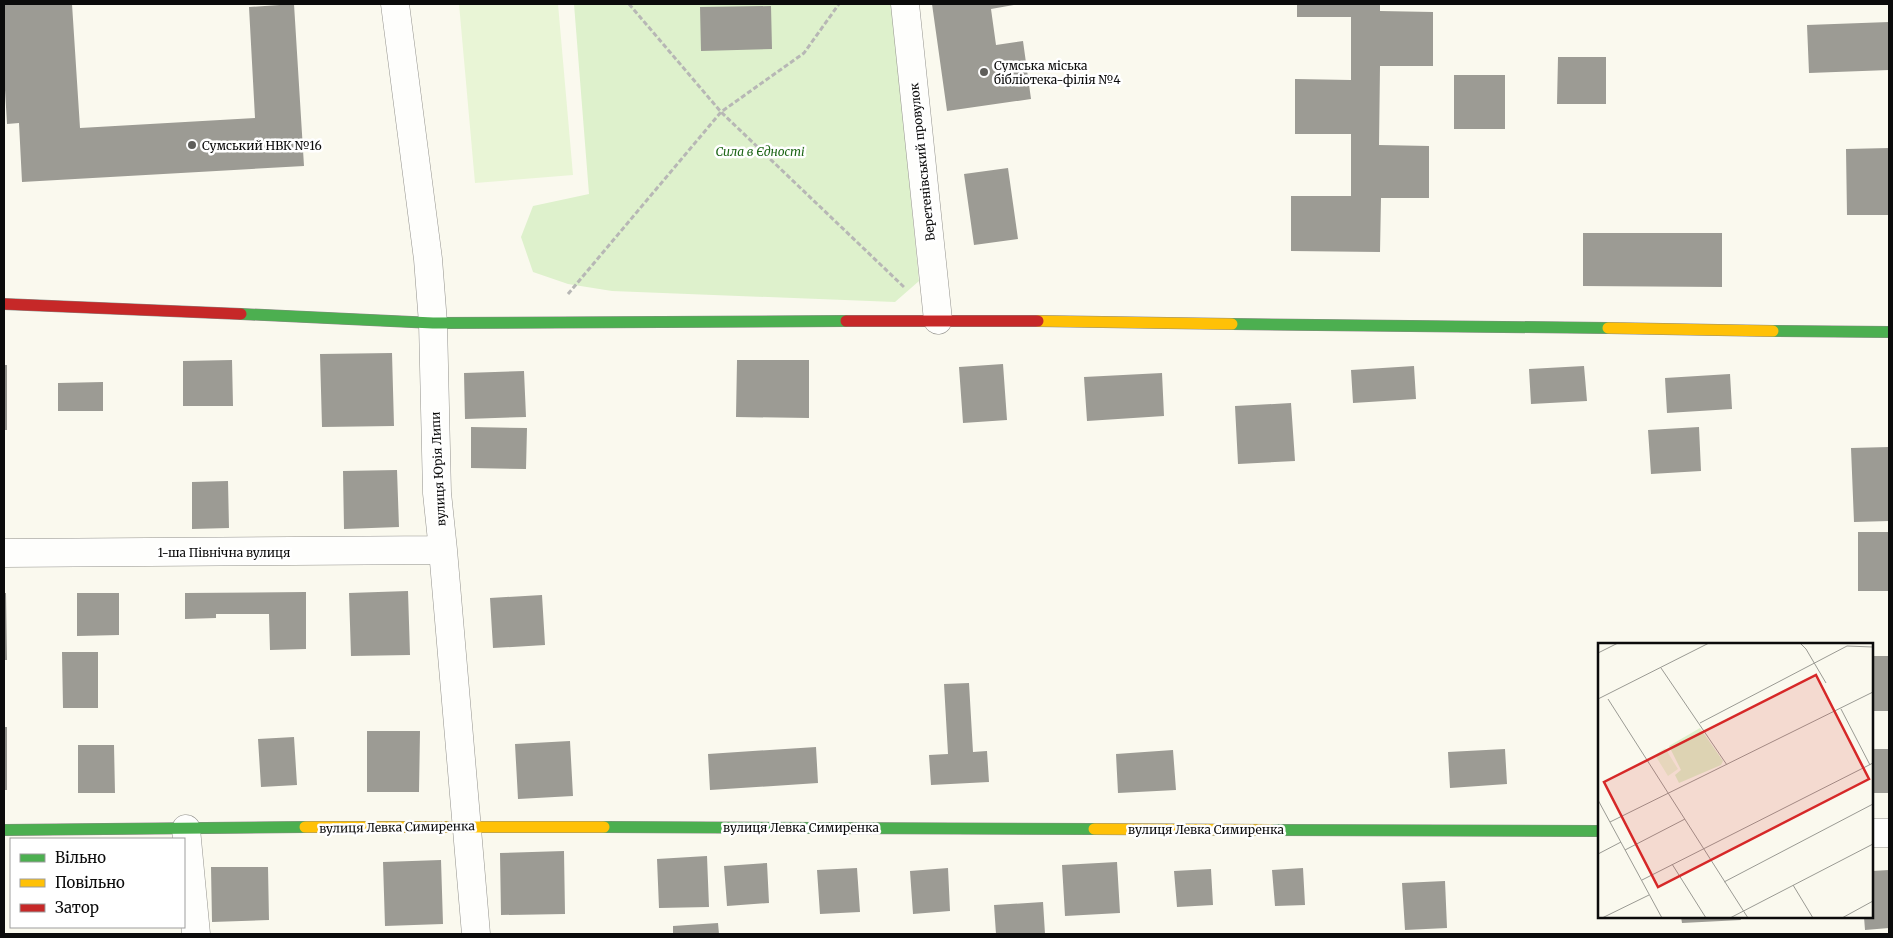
<svg xmlns="http://www.w3.org/2000/svg" width="1893" height="938" font-family="Merriweather,serif">
<style>
.green{fill:#def1cc}
.pitch{fill:#e9f5d6}
.building{fill:#9c9b94}
.lines{fill:none;stroke-linecap:round;stroke-linejoin:round}
.street-casing{stroke:#93928d;stroke-width:29}
.fast-casing{stroke:#898984;stroke-width:12}
.slow-casing{stroke:#898984;stroke-width:12}
.jam-casing{stroke:#898984;stroke-width:12}
.path{stroke:#b7b7b5;stroke-width:3;stroke-dasharray:5 2.5;stroke-linecap:butt}
.street{stroke:#fefefc;stroke-width:28}
.fast{stroke:#4caf50;stroke-width:11}
.slow{stroke:#ffc107;stroke-width:11}
.jam{stroke:#c62828;stroke-width:11}
.poi-dot{fill:#5f5e5a;stroke:#fff;stroke-width:2}
.labels{text-anchor:middle;dominant-baseline:central;stroke-width:5;stroke-linejoin:round;paint-order:stroke}
.poi-label{font-size:12px;fill:#0b0b0b;stroke:#fff;text-anchor:start}
.park-label{font-size:12px;font-style:italic;fill:#1e6618;stroke:#fff}
.street-label{font-size:12px;fill:#0b0b0b;stroke:#fff}
.inset-road{fill:none;stroke:#9a9a93;stroke-width:1}
.view{fill:#d62828;fill-opacity:0.15;stroke:#d62828;stroke-width:2.5}
.inset-edge{fill:none;stroke:#0b0b0b;stroke-width:2.5}
</style>
<rect width="100%" height="100%" fill="#faf9ee"/>
<path class="green" d="M 574,4 L 892,4 L 919,281 L 895,302 L 612,291 L 568,284 L 533,272 L 521,237 L 533,206 L 589,194 Z"/>
<path class="pitch" d="M 459,4 L 558,4 L 573,175 L 475,183 Z"/>
<path class="building" d="M 4,4 L 72,4 L 80,128 L 255,118 L 249,7 L 294,4 L 304,166 L 22,182 L 19,123 L 7,124 L 4,73 Z
M 932,4 L 1019,4 L 991,9 L 996,45 L 1023,41 L 1031,99 L 947,111 Z
M 1297,4 L 1380,4 L 1380,11 L 1433,12 L 1433,66 L 1380,66 L 1379,145 L 1429,146 L 1429,198 L 1381,198 L 1380,252 L 1291,251 L 1291,196 L 1351,196 L 1351,134 L 1295,134 L 1295,79 L 1351,80 L 1351,17 L 1297,17 Z
M 771,6 L 772,49 L 701,51 L 700,7 Z
M 1889,22 L 1889,70 L 1809,73 L 1807,25 Z
M 1558,57 L 1606,57 L 1606,104 L 1557,104 Z
M 1454,75 L 1505,75 L 1505,129 L 1454,129 Z
M 1889,148 L 1889,215 L 1847,215 L 1846,149 Z
M 1008,168 L 1018,239 L 974,245 L 964,174 Z
M 1583,233 L 1722,233 L 1722,287 L 1583,286 Z
M 392,353 L 394,426 L 322,427 L 320,354 Z
M 232,360 L 233,406 L 183,406 L 183,361 Z
M 737,360 L 809,360 L 809,418 L 736,417 Z
M 1003,364 L 1007,420 L 963,423 L 959,367 Z
M 4,365 L 7,365 L 7,430 L 4,430 Z
M 1414,366 L 1416,399 L 1353,403 L 1351,370 Z
M 1584,366 L 1587,401 L 1531,404 L 1529,369 Z
M 524,371 L 526,417 L 465,419 L 464,373 Z
M 1162,373 L 1164,416 L 1087,421 L 1084,377 Z
M 1730,374 L 1732,409 L 1667,413 L 1665,378 Z
M 103,382 L 103,411 L 58,411 L 58,383 Z
M 1291,403 L 1295,461 L 1238,464 L 1235,406 Z
M 471,427 L 527,428 L 526,469 L 471,468 Z
M 1699,427 L 1701,471 L 1651,474 L 1648,430 Z
M 1889,447 L 1889,521 L 1854,522 L 1851,448 Z
M 397,470 L 399,527 L 344,529 L 343,471 Z
M 228,481 L 229,528 L 192,529 L 192,482 Z
M 1858,532 L 1889,532 L 1889,591 L 1858,591 Z
M 408,591 L 410,655 L 351,656 L 349,593 Z
M 306,592 L 306,649 L 270,650 L 269,614 L 216,614 L 216,618 L 185,619 L 185,593 Z
M 4,593 L 6,593 L 7,660 L 4,660 Z
M 77,593 L 119,593 L 119,635 L 77,636 Z
M 542,595 L 545,645 L 493,648 L 490,598 Z
M 62,652 L 98,652 L 98,708 L 63,708 Z
M 1872,656 L 1889,656 L 1889,711 L 1872,711 Z
M 969,683 L 973,752 L 987,751 L 989,782 L 931,785 L 929,755 L 948,754 L 944,684 Z
M 4,727 L 7,727 L 7,790 L 4,790 Z
M 367,731 L 420,731 L 419,792 L 367,792 Z
M 294,737 L 297,785 L 261,787 L 258,739 Z
M 570,741 L 573,796 L 518,799 L 515,744 Z
M 78,745 L 114,745 L 115,793 L 78,793 Z
M 816,747 L 818,783 L 710,790 L 708,754 Z
M 1505,749 L 1507,784 L 1450,788 L 1448,752 Z
M 1872,749 L 1889,749 L 1889,793 L 1872,793 Z
M 1173,750 L 1176,790 L 1118,793 L 1116,754 Z
M 564,851 L 565,914 L 501,915 L 500,853 Z
M 707,856 L 709,907 L 659,908 L 657,859 Z
M 441,860 L 443,924 L 385,926 L 383,862 Z
M 1117,862 L 1120,913 L 1065,916 L 1062,865 Z
M 767,863 L 769,903 L 727,906 L 724,866 Z
M 211,867 L 268,867 L 269,920 L 212,922 Z
M 857,868 L 860,912 L 820,914 L 817,870 Z
M 948,868 L 950,911 L 913,914 L 910,871 Z
M 1303,868 L 1305,905 L 1275,906 L 1272,870 Z
M 1211,869 L 1213,905 L 1177,907 L 1174,871 Z
M 1889,870 L 1889,928 L 1865,930 L 1864,917 L 1872,917 L 1872,871 Z
M 1445,881 L 1447,928 L 1405,930 L 1402,883 Z
M 1043,902 L 1045,934 L 996,934 L 994,905 Z
M 1681,917 L 1740,917 L 1741,920 L 1682,923 Z
M 718,923 L 719,934 L 673,934 L 673,926 Z"/>
<g class="lines">
<g class="street-casing">
<path id="street" d="M 395,4 L 428,259 L 433,323 L 437,493 L 443,550 L 476,934
M 905,4 L 938,320
M 4,553 L 443,550
M 186,829 L 196,934
M 1872,833 L 1889,833"/>
</g>
<g class="fast-casing">
<path id="fast" d="M 241,314 L 433,323 L 846,321
M 1232,324 L 1608,328
M 1773,331 L 1889,332
M 604,827 L 1094,829
M 4,830 L 305,827
M 1272,830 L 1599,831"/>
</g>
<g class="slow-casing">
<path id="slow" d="M 1038,321 L 1232,324
M 1608,328 L 1773,331
M 305,827 L 604,827
M 1094,829 L 1272,830"/>
</g>
<g class="jam-casing">
<path id="jam" d="M 4,304 L 241,314
M 846,321 L 1038,321"/>
</g>
<path class="path" d="M 629,4 L 721,112 L 905,288
M 568,294 L 721,112 L 804,53 L 839,4"/>
<use href="#street" class="street"/>
<use href="#fast" class="fast"/>
<use href="#slow" class="slow"/>
<use href="#jam" class="jam"/>
</g>
<g class="poi-dot">
<circle cx="984" cy="72" r="5"/>
<circle cx="192" cy="145" r="5"/>
</g>
<g class="labels">
<g class="poi-label">
<text x="994" y="65">Сумська міська<tspan x="994" dy="14">бібліотека-філія №4</tspan></text>
<text x="202" y="145">Сумський НВК №16</text>
</g>
<g class="park-label">
<text x="760" y="151">Сила в Єдності</text>
</g>
<g class="street-label">
<text transform="translate(922 162) rotate(-96)">Веретенівський провулок</text>
<text transform="translate(438 469) rotate(-93)">вулиця Юрія Липи</text>
<text x="224" y="552">1-ша Північна вулиця</text>
<text transform="translate(397 827) rotate(-1)">вулиця Левка Симиренка</text>
<text x="801" y="827">вулиця Левка Симиренка</text>
<text x="1206" y="829">вулиця Левка Симиренка</text>
</g>
</g>
<g transform="translate(1598 643)">
<rect width="275" height="275" fill="#faf9ee"/>
<path d="M 102,85 L 125,118 L 123,122 L 81,140 L 77,132 L 83,127 L 71,103 Z" fill="#def1cc"/>
<path d="M 67,105 L 80,126 L 70,133 L 57,112 Z" fill="#e9f5d6"/>
<path class="inset-road" d="M 202,0 L 208,6 L 228,40M 0,10 L 20,0M 63,25 L 129,122M 0,56 L 111,0M 10,56 L 150,275M 243,66 L 272,122M 102,80 L 249,3 L 275,4M 0,157 L 64,275M 12,179 L 275,49M 27,207 L 87,176M 0,211 L 23,199M 74,221 L 108,275M 44,237 L 275,120M 126,239 L 275,161M 195,242 L 215,275M 4,275 L 51,252M 132,275 L 275,201M 244,275 L 275,258"/>
<path class="view" d="M 218,32 L 271,136 L 60,244 L 6,139 Z"/>
<rect width="275" height="275" class="inset-edge"/>
</g>
<rect width="1893" height="938" fill="none" stroke="#0b0b0b" stroke-width="10"/>
<rect x="10" y="838" width="175" height="90" fill="#ffffff" stroke="#9d9d9d"/>
<rect x="20" y="854" width="25" height="8" fill="#4caf50" stroke="#9d9d9d"/>
<text x="55" y="863" font-size="15" fill="#0b0b0b">Вільно</text>
<rect x="20" y="879" width="25" height="8" fill="#ffc107" stroke="#9d9d9d"/>
<text x="55" y="888" font-size="15" fill="#0b0b0b">Повільно</text>
<rect x="20" y="904" width="25" height="8" fill="#c62828" stroke="#9d9d9d"/>
<text x="55" y="913" font-size="15" fill="#0b0b0b">Затор</text>
</svg>
